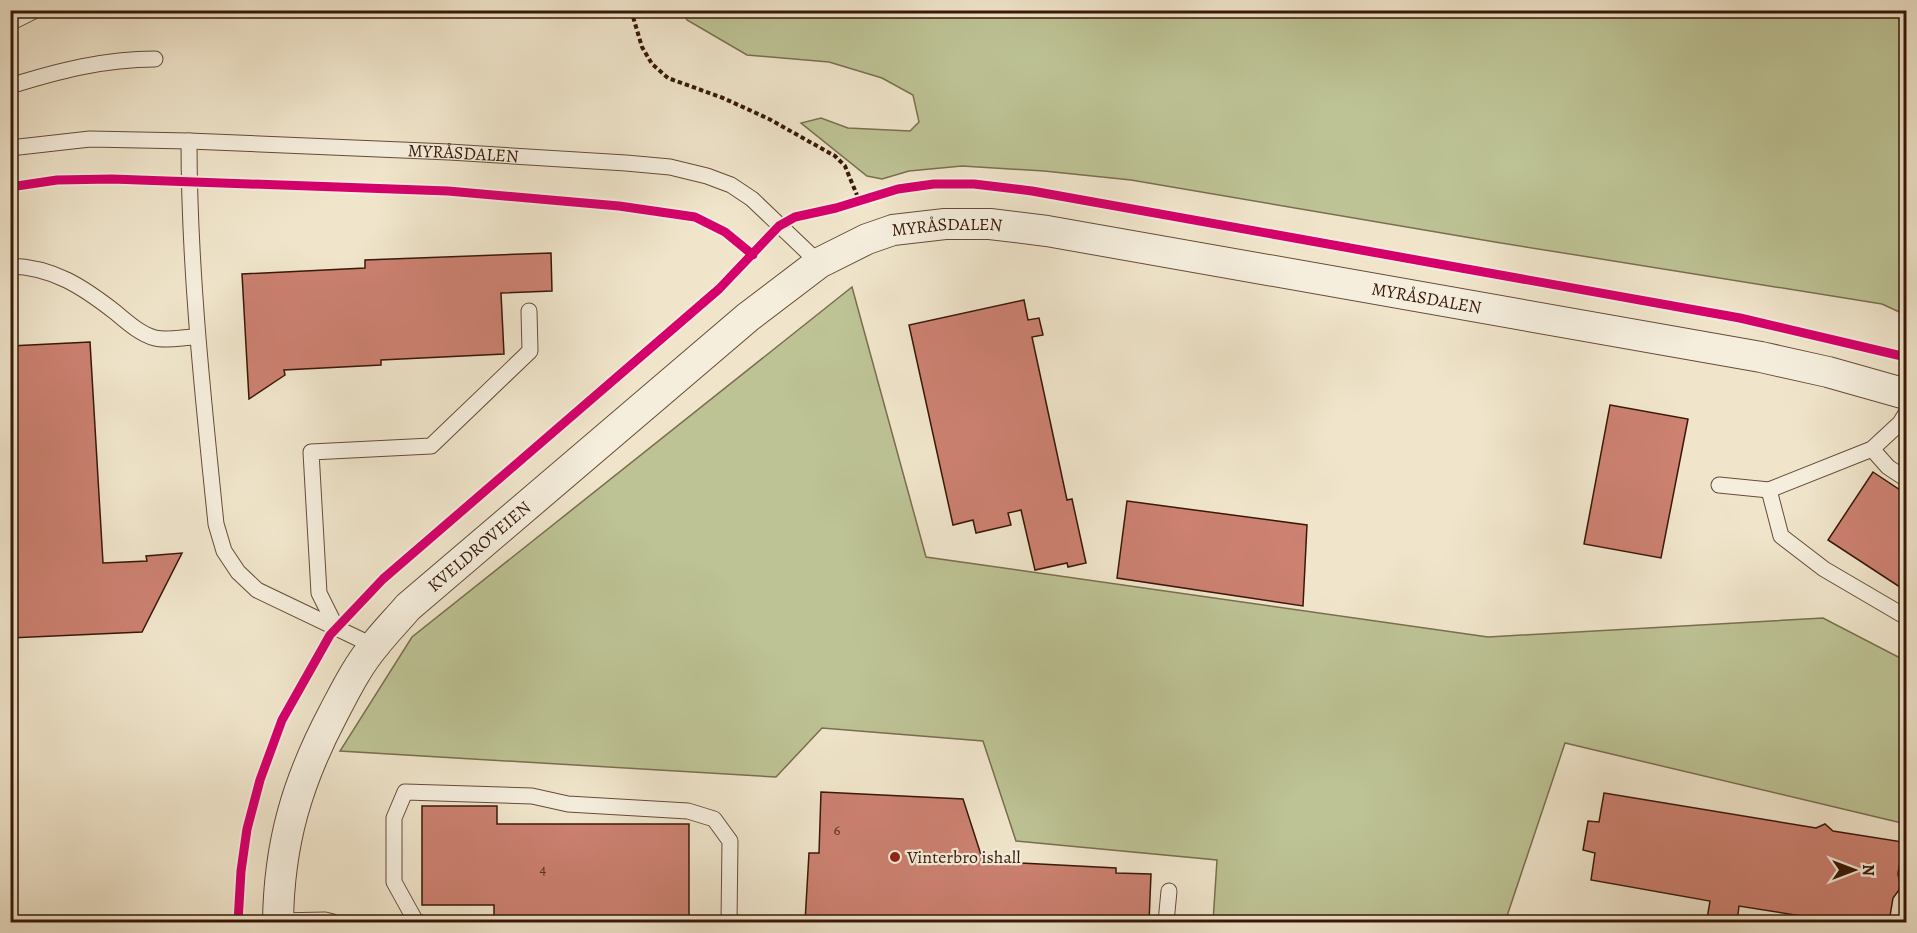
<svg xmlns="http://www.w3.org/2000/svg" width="1917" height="933" font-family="Alegreya,serif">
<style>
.green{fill:#bdc395;stroke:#7a6e4e;stroke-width:1.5}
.building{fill:#cc8171;stroke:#381807;stroke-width:1.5}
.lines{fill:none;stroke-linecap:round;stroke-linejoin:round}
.service-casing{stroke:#664b38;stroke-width:17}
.minor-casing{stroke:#664b38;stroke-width:32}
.path{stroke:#381807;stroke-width:4;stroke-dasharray:4.5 3;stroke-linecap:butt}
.service{stroke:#f5eedd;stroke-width:15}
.minor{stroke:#f5eedd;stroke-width:30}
.cycleway-casing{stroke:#f5eedd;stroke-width:13}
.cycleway{stroke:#d6006c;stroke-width:9}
.poi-dot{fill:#8f2418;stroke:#f5eedd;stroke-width:2}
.labels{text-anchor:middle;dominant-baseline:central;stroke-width:4.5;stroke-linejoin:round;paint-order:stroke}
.number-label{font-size:15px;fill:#5d3222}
.street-label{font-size:18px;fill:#381807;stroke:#f5eedd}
.poi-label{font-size:18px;fill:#381807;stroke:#f5eedd;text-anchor:start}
</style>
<rect width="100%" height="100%" fill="#f0e5cb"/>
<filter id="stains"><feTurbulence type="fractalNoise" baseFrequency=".00333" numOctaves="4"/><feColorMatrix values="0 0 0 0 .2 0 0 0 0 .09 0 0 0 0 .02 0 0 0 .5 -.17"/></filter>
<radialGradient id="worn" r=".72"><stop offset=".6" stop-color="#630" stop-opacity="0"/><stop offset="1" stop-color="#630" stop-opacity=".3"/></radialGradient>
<path class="green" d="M 683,11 L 1906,11 L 1906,315 L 1882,304 L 1495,242 L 1131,180 L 1044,171 L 962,166 L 909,171 L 882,179 L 867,176 L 801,123 L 821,118 L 848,128 L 910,131 L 919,122 L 913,95 L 882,78 L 829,62 L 747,55 L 687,20 Z
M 852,287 L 926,557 L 1488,637 L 1823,618 L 1906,661 L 1906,824 L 1565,743 L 1505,922 L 1213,922 L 1217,860 L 1016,841 L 983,741 L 822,728 L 776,777 L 340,751 L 412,637 Z"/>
<path class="building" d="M 551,253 L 552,291 L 501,293 L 504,354 L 381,360 L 381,365 L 284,370 L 285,375 L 249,399 L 242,274 L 365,268 L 365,260 Z
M 1024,300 L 1028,320 L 1039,318 L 1043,335 L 1032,337 L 1067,500 L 1072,499 L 1086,563 L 1068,567 L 1067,563 L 1035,570 L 1021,510 L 1008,513 L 1011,525 L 976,533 L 973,520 L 953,525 L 909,325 Z
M 90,342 L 103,563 L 147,561 L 146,556 L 182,553 L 142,632 L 10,638 L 10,346 Z
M 1610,405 L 1688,419 L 1661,558 L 1584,544 Z
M 1873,472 L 1906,494 L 1906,591 L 1828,540 Z
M 1127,501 L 1307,525 L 1303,606 L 1117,578 Z
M 821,792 L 963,799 L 983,861 L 1116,868 L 1116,873 L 1151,874 L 1149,922 L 805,922 L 809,853 L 819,853 Z
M 1604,793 L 1816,828 L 1825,824 L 1833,831 L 1903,842 L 1898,874 L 1900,884 L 1899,890 L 1893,898 L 1889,922 L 1819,922 L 1820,919 L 1739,906 L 1737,922 L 1729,922 L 1707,919 L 1710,901 L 1591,880 L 1595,853 L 1583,850 L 1588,821 L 1599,822 Z
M 422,806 L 497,806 L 497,824 L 689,824 L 689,922 L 494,922 L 494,905 L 422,905 Z"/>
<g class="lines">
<g class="service-casing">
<g id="service">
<path d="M 10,23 L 36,10"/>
<path d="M 10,86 C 58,71 104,59 155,59"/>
<path d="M 189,141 C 189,269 203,397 216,524 L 224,551 L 238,572 L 257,590 L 374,646"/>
<path id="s1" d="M 10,148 L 90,139 L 189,141 L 449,152 L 626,163 L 670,167 L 707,176 L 731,185 L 752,199 L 819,263"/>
<path d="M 10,266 C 53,267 83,287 115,312 C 127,322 140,334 155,338 C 167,341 184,337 197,337"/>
<path d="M 1872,449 L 1888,467 L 1906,479"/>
<path d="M 1719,485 L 1769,490 L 1872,449 L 1900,423 L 1906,413"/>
<path d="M 1769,490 L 1781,536 L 1824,569 L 1906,617"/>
<path d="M 336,627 L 319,593 L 311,452 L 431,446 L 530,351 L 529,311"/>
<path d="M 278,921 L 325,920 L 333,922"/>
<path d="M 419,922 L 415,920 L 394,882 L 394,818 L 405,792 L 532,796 L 568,804 L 688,811 L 714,819 L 730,841 L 729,922"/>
<path d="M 1166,922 L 1169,891"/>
</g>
</g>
<g class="minor-casing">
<g id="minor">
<path id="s2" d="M 278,922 C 279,843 297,782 334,712 C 346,689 358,665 375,645 C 385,632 397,620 408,607 L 748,317 L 819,263 L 867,239 L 893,230 L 945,224 L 990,224 L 1047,231 L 1761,357 L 1828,372 L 1906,394"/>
</g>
</g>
<path class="path" d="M 631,10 L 642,47 L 652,64 L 668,78 L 723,98 L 769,119 L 835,156 L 845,166 L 859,200"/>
<use href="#service" class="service"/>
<use href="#minor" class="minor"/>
<g class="cycleway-casing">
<path id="cycleway" d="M 10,187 L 57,180 L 112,179 L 448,191 L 619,206 L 695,217 L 725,232 L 753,255
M 238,922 L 241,871 L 247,829 L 260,780 L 282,720 L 330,635 L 383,579 L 719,289 L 779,226 L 795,217 L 836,208 L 898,189 L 934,184 L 974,184 L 1032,191 L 1740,318 L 1906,357"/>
</g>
<use href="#cycleway" class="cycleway"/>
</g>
<circle class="poi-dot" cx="895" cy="857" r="6"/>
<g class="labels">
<g class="number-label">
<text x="837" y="830">6</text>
<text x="543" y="869">4</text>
</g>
<g class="street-label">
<text stroke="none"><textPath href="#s1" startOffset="454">MYRÅSDALEN</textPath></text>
<text stroke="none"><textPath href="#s2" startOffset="1020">MYRÅSDALEN</textPath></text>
<text stroke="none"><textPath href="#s2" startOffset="1506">MYRÅSDALEN</textPath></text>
<text stroke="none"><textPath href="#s2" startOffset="442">KVELDROVEIEN</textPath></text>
</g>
<g class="poi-label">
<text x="907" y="857">Vinterbro ishall</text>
</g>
</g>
<rect width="1917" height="933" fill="none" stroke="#f0e5cb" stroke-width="36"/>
<rect x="12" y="12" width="1893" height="909" fill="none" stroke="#381807" stroke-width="3"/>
<rect x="18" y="18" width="1881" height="897" fill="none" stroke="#381807" stroke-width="1.5"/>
<g transform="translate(1854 870) rotate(90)" stroke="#f5eedd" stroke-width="4.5" paint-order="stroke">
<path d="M0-4.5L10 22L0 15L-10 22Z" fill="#381807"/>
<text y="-9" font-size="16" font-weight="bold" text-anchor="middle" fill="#381807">N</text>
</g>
<rect width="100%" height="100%" filter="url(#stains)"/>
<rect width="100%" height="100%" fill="url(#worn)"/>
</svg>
